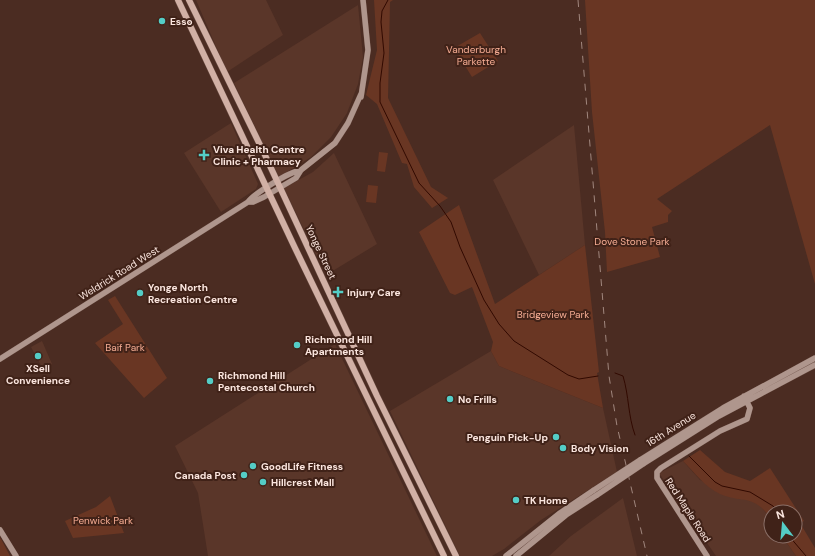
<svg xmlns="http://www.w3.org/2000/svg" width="815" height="556" font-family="'DM Sans',sans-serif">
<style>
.built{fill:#5a3629}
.green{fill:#693623}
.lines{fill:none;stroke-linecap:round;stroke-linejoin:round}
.stream{stroke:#310900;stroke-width:1}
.secondary-casing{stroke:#674a40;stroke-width:6}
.primary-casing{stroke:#674a40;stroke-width:7}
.secondary{stroke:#af968d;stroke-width:5.5}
.primary{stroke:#d1b0a5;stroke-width:6}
.rail{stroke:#a1877e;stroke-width:1;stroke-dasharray:7 7;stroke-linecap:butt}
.secondary-bridge-casing{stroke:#674a40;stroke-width:6;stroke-linecap:butt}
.secondary-bridge{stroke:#af968d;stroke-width:5.5}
.poi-dot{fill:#54cdc6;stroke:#402218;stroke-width:1.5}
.labels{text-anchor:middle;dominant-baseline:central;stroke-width:4;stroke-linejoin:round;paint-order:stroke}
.poi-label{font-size:10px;font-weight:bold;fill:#fbe6df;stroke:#402218;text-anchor:start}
.park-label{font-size:10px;fill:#f5ac93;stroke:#402218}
.street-label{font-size:10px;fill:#fbe6df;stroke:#402218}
</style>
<rect width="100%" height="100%" fill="#4b2c22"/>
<path class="built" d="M 196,0 L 266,0 L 283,35 L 227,72 Z
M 358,5 L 363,57 L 358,84 L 347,113 L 331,137 L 311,157 L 279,177 L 234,83 Z
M 231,123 L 258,184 L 256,189 L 221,212 L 184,153 Z
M 574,125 L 585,245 L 539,275 L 493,180 Z
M 334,153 L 377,244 L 326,275 L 284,188 L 313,172 Z
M 42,341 L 52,364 L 43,369 L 31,347 Z
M 335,344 L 437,556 L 208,556 L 198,493 L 175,446 Z
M 491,351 L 499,366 L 603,408 L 617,472 L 541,520 L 504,549 L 492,556 L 460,556 L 390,411 Z
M 683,461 L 700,480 L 759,504 L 771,519 L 771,536 L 782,536 L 796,556 L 716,556 L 659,473 Z
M 623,498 L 637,556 L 549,556 L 571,536 Z"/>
<path class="green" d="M 374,0 L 393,0 L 390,2 L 388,98 L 431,187 L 448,198 L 432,208 L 414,187 L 407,164 L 402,163 L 377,104 L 366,95 L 377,50 Z
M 585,0 L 815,0 L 815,284 L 770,125 L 657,199 L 672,211 L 668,215 L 668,222 L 652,227 L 660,257 L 607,272 L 605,232 L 592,112 Z
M 480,33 L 498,61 L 472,77 L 454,48 Z
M 379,152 L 388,153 L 385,172 L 377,171 Z
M 368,185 L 378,186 L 376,203 L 366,202 Z
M 459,205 L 495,304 L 585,245 L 599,372 L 597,373 L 603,408 L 499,366 L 491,351 L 493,342 L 472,287 L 455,295 L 450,293 L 419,232 Z
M 115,296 L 167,378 L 144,398 L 95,343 L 123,324 L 108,300 Z
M 700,450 L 725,472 L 750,481 L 770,468 L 804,521 L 800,523 L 815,548 L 815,556 L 796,556 L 782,536 L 795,536 L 795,512 L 771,512 L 771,519 C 753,493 744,504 720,494 C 705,487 694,472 683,461 Z
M 110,496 L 124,533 L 73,538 L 65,521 L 96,507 Z
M 0,538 L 1,539 L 10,556 L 0,556 Z"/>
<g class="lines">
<path class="stream" d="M 388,0 L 382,11 L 381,22 L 384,53 L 380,83 L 380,102 L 419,183 L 440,206 L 451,222 L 460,247 L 484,300 L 499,324 L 514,341 L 568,375 L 579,379 L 598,376
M 615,373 L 623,376 C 629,396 628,416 635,435
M 689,456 L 715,482 L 722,486 L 750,492 L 773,506 L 778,512
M 789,536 L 806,556"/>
<g class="secondary-casing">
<path id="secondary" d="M 361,97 L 368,50 L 363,0
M 248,202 L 253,202 L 264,197 L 296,178 L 301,170 L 335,143 L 348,123 L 361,94
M 0,359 L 248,202 C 255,193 289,172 301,170
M 640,460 L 723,408 L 815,358
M 643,464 L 719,416 L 815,365
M 0,530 L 16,556
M 506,556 L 560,513 L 594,490
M 516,556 L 566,515 L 597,495
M 707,556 L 657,478 L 657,472 L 661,468 L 720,431 L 747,419 L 750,408 L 744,396"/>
</g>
<g class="primary-casing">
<path id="primary" d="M 178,0 L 295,248 L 444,556
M 189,0 L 264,153 L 377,396 L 456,556"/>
</g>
<use href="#secondary" class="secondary"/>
<use href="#primary" class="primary"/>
<path class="rail" d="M 578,0 L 609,376 L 617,426 L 647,556"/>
<g class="secondary-bridge-casing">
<path id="secondary-bridge" d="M 594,490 L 640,460
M 597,495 L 643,464"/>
</g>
<use href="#secondary-bridge" class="secondary-bridge"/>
</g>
<g class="poi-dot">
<circle cx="162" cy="21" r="4"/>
<path d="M202 149h4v4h4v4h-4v4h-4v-4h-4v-4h4z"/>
<path d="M336 286h4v4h4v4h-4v4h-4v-4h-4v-4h4z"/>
<circle cx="140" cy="293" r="4"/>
<circle cx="297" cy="345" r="4"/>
<circle cx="38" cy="356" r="4"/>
<circle cx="210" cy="381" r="4"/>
<circle cx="450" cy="399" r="4"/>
<circle cx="556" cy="437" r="4"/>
<circle cx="563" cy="448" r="4"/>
<circle cx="253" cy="466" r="4"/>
<circle cx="244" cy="475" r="4"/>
<circle cx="263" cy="482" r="4"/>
<circle cx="516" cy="500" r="4"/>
</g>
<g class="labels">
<g class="poi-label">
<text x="170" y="21">Esso</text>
<text x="213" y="149">Viva Health Centre<tspan x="213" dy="12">Clinic + Pharmacy</tspan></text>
<text x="148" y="287">Yonge North<tspan x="148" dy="12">Recreation Centre</tspan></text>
<text x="347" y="292">Injury Care</text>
<text x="305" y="339">Richmond Hill<tspan x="305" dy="12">Apartments</tspan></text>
<text x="38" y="368" text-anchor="middle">XSell<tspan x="38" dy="12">Convenience</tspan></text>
<text x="218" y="375">Richmond Hill<tspan x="218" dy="12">Pentecostal Church</tspan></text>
<text x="458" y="399">No Frills</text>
<text x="548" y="437" text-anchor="end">Penguin Pick-Up</text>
<text x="571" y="448">Body Vision</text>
<text x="261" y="466">GoodLife Fitness</text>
<text x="236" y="475" text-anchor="end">Canada Post</text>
<text x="271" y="482">Hillcrest Mall</text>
<text x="524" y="500">TK Home</text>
</g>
<g class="park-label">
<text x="476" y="49">Vanderburgh<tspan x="476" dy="12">Parkette</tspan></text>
<text x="632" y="241">Dove Stone Park</text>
<text x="553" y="314">Bridgeview Park</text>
<text x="125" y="347">Baif Park</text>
<text x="103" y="520">Penwick Park</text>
</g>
<g class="street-label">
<text transform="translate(321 252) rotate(65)">Yonge Street</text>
<text transform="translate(119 273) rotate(-32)">Weldrick Road West</text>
<text transform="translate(671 429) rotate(-32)">16th Avenue</text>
<text transform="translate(688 510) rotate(57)">Red Maple Road</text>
</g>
</g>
<g transform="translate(783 524) rotate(344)"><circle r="19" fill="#402218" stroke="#8b7068"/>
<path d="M0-3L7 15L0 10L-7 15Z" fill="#54cdc6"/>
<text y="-6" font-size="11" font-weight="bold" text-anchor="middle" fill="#fbe6df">N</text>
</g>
</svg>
